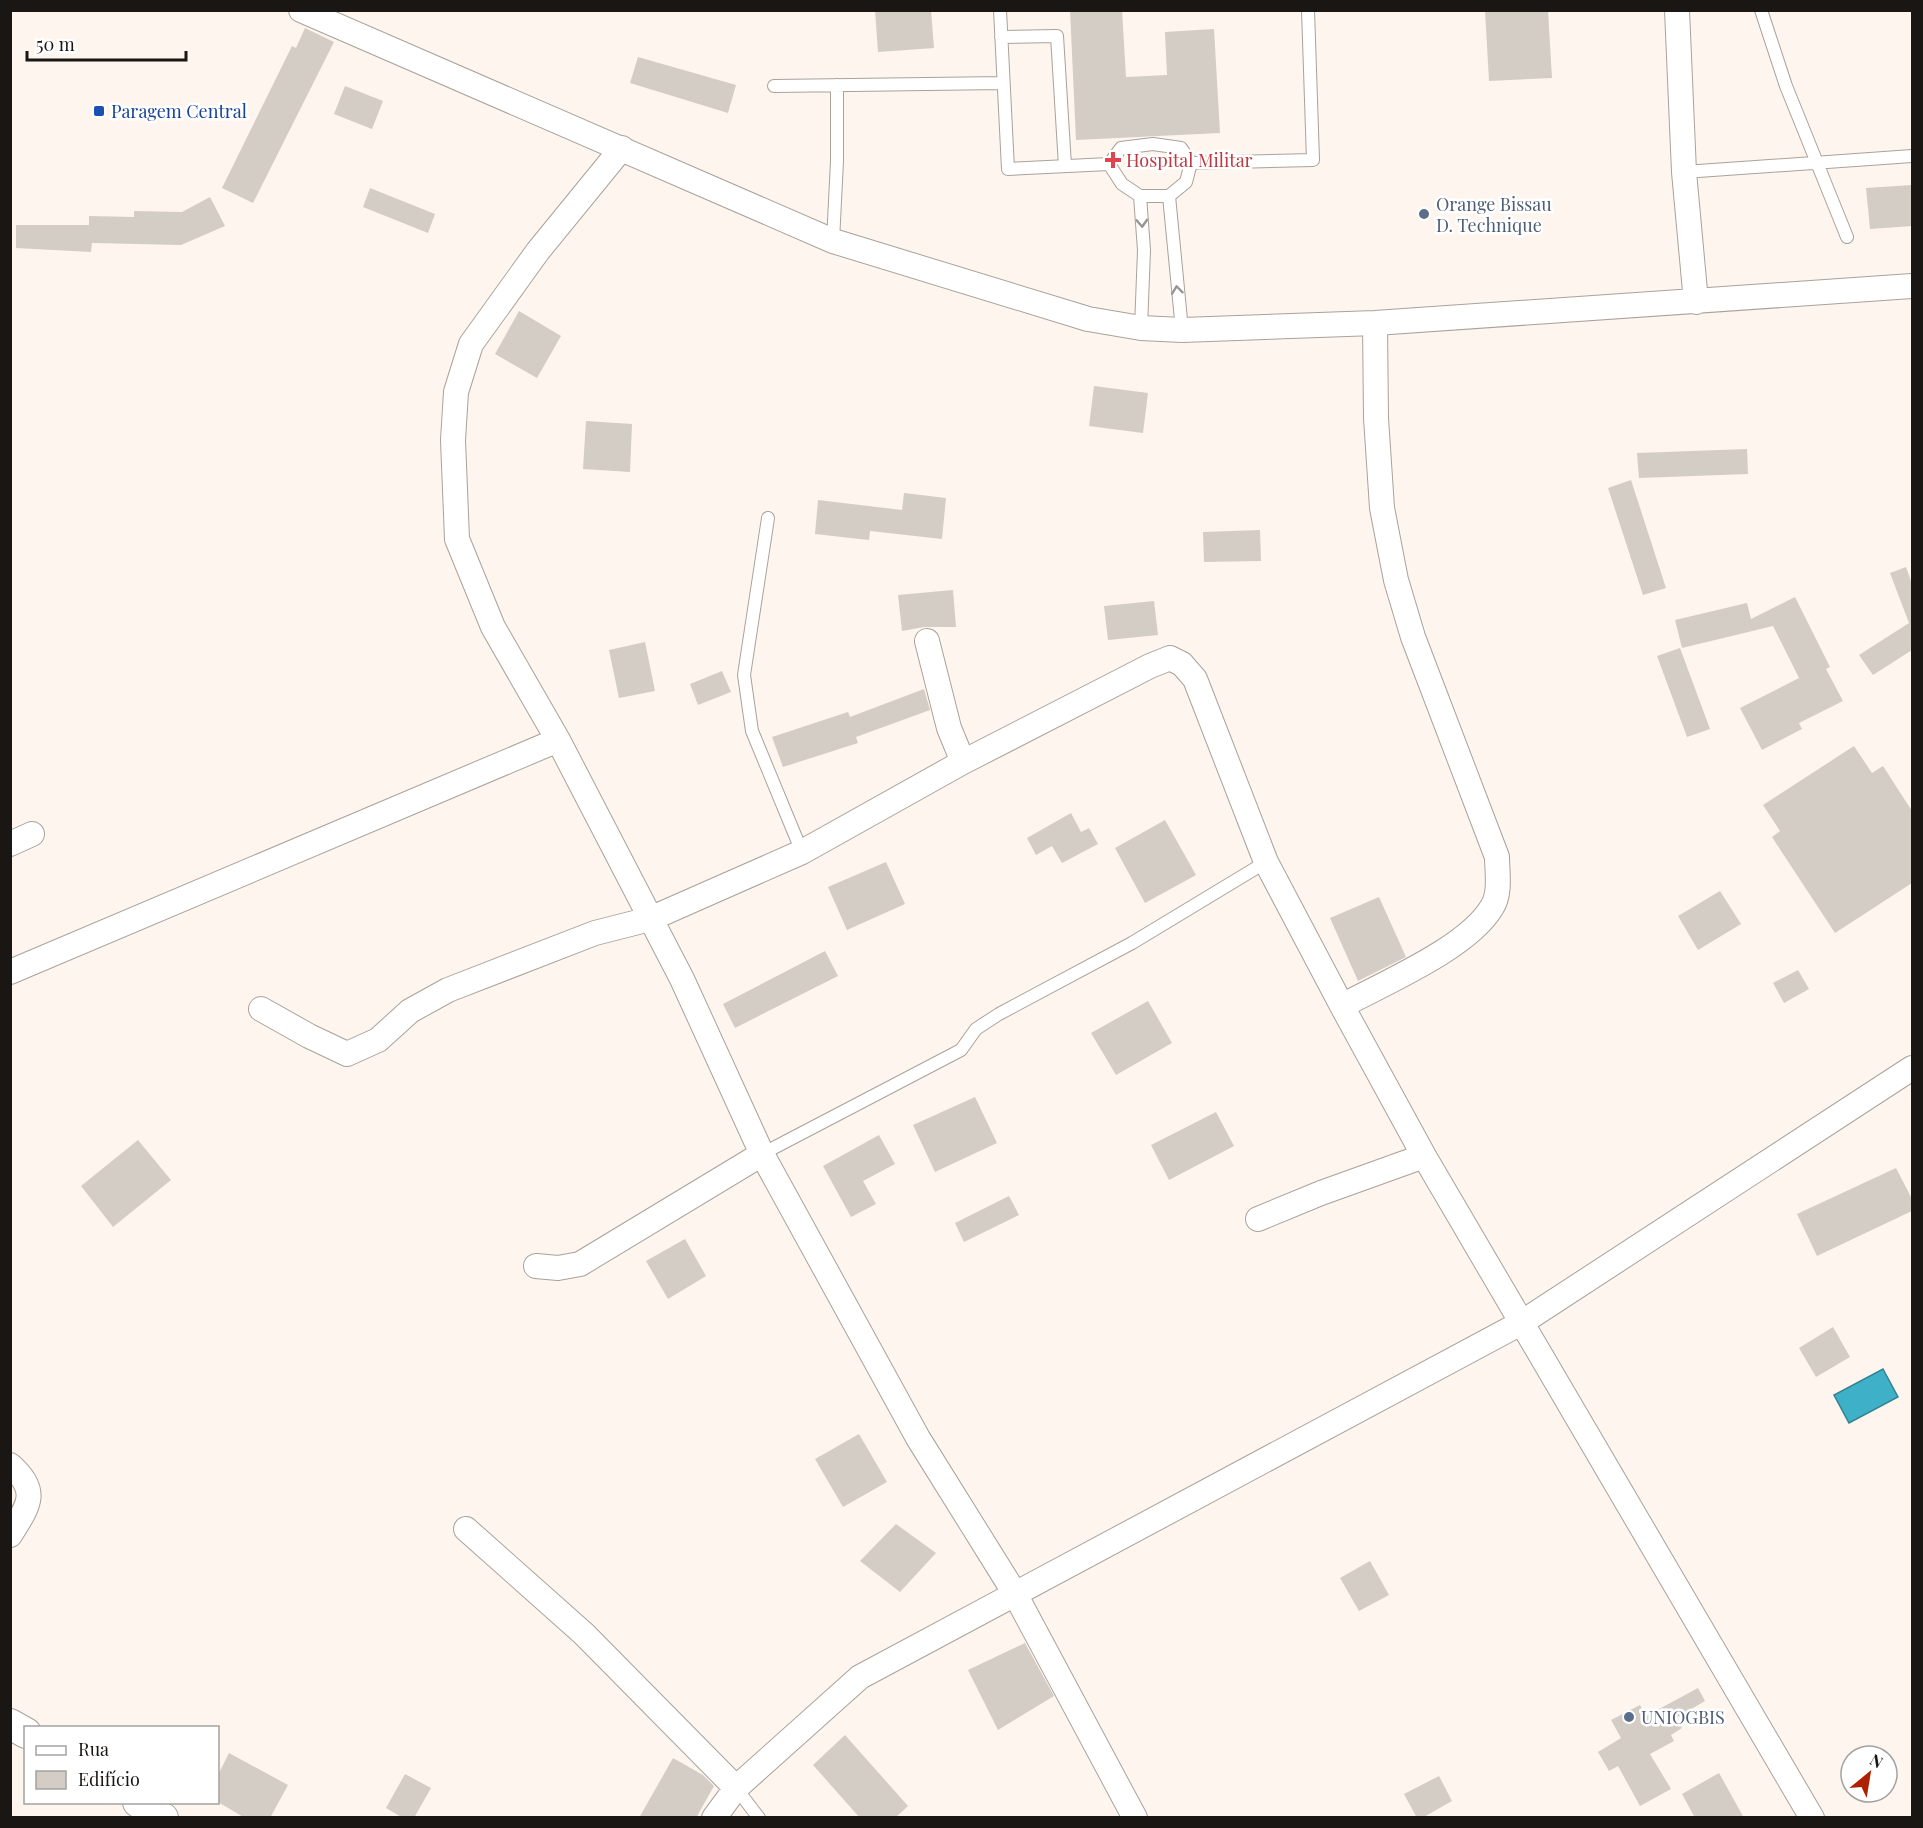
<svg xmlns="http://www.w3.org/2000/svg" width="1923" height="1828" font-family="'Playfair Display',serif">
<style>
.water{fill:#3eb0c7;stroke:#338291;stroke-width:1.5}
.building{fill:#d4cdc6}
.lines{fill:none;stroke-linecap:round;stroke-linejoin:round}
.service-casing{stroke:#a9a29b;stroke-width:14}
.minor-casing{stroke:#a9a29b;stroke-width:26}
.tertiary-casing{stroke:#a9a29b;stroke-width:32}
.service{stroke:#fff;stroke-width:12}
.minor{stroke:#fff;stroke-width:24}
.tertiary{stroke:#fff;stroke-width:30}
.oneway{stroke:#989695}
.transit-dot{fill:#1a4fb4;stroke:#fff;stroke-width:2}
.health-dot{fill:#e0444e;stroke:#fff;stroke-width:2}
.service-dot{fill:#5c6f8a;stroke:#fff;stroke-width:2}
.labels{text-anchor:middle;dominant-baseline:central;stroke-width:5;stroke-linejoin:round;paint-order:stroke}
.transit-label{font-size:18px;fill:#164399;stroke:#fff;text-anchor:start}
.health-label{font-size:18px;fill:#be3a42;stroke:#fff;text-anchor:start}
.service-label{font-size:18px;fill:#4e5e75;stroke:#fff;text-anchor:start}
</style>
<rect width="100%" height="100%" fill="#fdf5ee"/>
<path class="water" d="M 1883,1369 L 1898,1397 L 1849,1423 L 1834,1395 Z"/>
<path class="building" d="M 875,10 L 931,10 L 934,48 L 878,52 Z
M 1070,10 L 1122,10 L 1126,77 L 1167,75 L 1165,32 L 1214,29 L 1220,133 L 1076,140 Z
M 1485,10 L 1548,10 L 1552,78 L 1489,81 Z
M 305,28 L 334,42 L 253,203 L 222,188 L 292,46 L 296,48 Z
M 638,57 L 736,85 L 728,113 L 630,83 Z
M 345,86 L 383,101 L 372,129 L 334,114 Z
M 1912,185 L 1912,226 L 1870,229 L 1866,188 Z
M 370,188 L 435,214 L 428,233 L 363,207 Z
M 210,197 L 225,226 L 181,245 L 92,243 L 91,252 L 16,248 L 16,225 L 89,225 L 89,216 L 134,217 L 134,211 L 182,212 Z
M 519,311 L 561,336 L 537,378 L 495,354 Z
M 1094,386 L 1148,393 L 1143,433 L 1089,426 Z
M 586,421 L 632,424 L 630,472 L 583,469 Z
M 1747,449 L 1748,474 L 1639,478 L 1637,453 Z
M 1631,480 L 1666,588 L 1643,595 L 1608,488 Z
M 904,493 L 946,498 L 942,539 L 870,531 L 869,540 L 815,534 L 818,500 L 902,510 Z
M 1260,530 L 1261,561 L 1204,562 L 1203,532 Z
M 1906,567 L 1912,584 L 1912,650 L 1873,675 L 1859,655 L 1909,623 L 1890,573 Z
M 953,590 L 956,627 L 924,627 L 902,631 L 898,595 Z
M 1795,597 L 1830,667 L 1826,669 L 1843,701 L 1799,723 L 1802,729 L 1762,750 L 1740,708 L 1799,678 L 1773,626 L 1682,648 L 1675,620 L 1747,603 L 1751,619 Z
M 1154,601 L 1158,635 L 1108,640 L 1104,606 Z
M 645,642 L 655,691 L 619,698 L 609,650 Z
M 1680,648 L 1710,729 L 1687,737 L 1657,656 Z
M 722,671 L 731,692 L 698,705 L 690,684 Z
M 924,689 L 930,710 L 856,737 L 858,743 L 783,767 L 772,737 L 848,712 L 850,717 Z
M 1854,746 L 1872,773 L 1883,766 L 1912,811 L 1912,883 L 1835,933 L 1772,837 L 1780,831 L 1763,805 Z
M 1071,813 L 1081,832 L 1089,828 L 1098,844 L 1062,863 L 1052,846 L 1036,855 L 1027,838 Z
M 1165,820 L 1196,875 L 1145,903 L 1115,848 Z
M 886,862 L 905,904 L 847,930 L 828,887 Z
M 1720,891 L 1741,924 L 1698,950 L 1678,916 Z
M 1379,897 L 1406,957 L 1358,981 L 1330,918 Z
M 825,951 L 838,976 L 735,1028 L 723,1004 Z
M 1798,970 L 1809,989 L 1784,1003 L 1773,983 Z
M 1148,1001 L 1172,1043 L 1116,1075 L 1091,1033 Z
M 975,1097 L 997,1143 L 935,1172 L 913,1125 Z
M 1216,1112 L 1234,1146 L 1169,1180 L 1151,1145 Z
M 879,1135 L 895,1164 L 863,1181 L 876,1204 L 851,1217 L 823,1166 Z
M 138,1140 L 171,1180 L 113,1227 L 81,1186 Z
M 1896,1168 L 1912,1199 L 1912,1211 L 1817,1256 L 1797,1214 Z
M 1009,1196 L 1019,1215 L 964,1242 L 955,1223 Z
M 685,1239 L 706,1276 L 668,1299 L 646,1261 Z
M 1833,1327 L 1850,1357 L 1816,1377 L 1799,1348 Z
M 859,1434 L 887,1482 L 843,1507 L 815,1459 Z
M 896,1524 L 936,1553 L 900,1592 L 860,1561 Z
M 1370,1561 L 1389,1595 L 1359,1611 L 1340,1578 Z
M 1025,1643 L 1054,1696 L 998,1730 L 968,1670 Z
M 1698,1688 L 1705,1701 L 1676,1718 L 1682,1728 L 1671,1735 L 1674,1741 L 1650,1754 L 1671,1789 L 1640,1806 L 1618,1766 L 1609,1771 L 1598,1752 L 1621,1738 L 1611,1720 L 1640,1705 L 1646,1716 Z
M 845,1735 L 908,1806 L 895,1818 L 860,1818 L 813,1765 Z
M 229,1753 L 288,1785 L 270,1818 L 245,1818 L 218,1802 L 218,1775 Z
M 673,1758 L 703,1775 L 714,1786 L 696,1818 L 639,1818 Z
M 1719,1773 L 1744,1818 L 1695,1818 L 1682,1794 Z
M 405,1774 L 431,1788 L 414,1818 L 403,1818 L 386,1808 Z
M 1439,1776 L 1452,1801 L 1422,1818 L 1417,1818 L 1404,1794 Z"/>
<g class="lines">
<g class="service-casing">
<path id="service" d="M 1000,10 L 1008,169 L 1109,164 L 1121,148 L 1153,144 L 1181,148 L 1191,163 L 1186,182 L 1169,196 L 1140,196 L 1122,184 L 1109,164
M 1761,10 L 1786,86 L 1847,237
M 1001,37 L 1057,36 L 1065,166
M 774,86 L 1003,83
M 1191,163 L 1313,160 L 1308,10
M 1684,172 L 1912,156
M 1140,196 L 1144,250 L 1141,328
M 1169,196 L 1182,330
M 833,241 L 837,161 L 837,85
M 768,518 L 744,675 L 752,731 L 802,852
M 762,1154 L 961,1050 L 976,1029 L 999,1014 L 1132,943 L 1266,862
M 736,1788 L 759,1818"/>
</g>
<g class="minor-casing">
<path id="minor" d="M 301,10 L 833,241 L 1088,319 L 1141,328 L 1182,330 L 1375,323 L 1912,286
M 1677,10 L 1684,172 L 1696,302
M 622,148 L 538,251 L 471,344 L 456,392 L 453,440 L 457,539 L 493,627 L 558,740 L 682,979 L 762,1154 L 918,1438 L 1014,1592 L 1135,1818
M 927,641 L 949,728 L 963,762
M 10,844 L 32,834
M 10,972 L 558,740
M 1342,1006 C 1384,983 1468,948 1492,907 C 1501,893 1497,872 1497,857 L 1413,637 L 1396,580 L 1382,508 L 1376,418 L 1375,323
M 261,1009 L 309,1036 L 347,1054 L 378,1040 L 410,1011 L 448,990 L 595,933 L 650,919 L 802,852 L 963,762 L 1150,666 L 1170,658 L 1182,664 L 1195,679 L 1266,862 L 1342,1006 L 1424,1156 L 1812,1818
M 1258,1219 L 1321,1193 L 1424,1156
M 536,1266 L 558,1268 L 580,1264 L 762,1154
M 10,1465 C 40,1491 29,1505 10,1535
M 466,1529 L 584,1634 L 736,1788
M 714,1818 L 736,1788 L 860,1677 L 1521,1323 L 1912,1068"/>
</g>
<g class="tertiary-casing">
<path id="tertiary" d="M 10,1724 L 26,1733
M 138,1802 L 163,1818"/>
</g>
<use href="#service" class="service"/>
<use href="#minor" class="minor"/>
<use href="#tertiary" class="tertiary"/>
</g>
<defs><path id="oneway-chevron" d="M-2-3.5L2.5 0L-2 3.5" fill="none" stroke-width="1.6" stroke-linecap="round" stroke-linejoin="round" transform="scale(1.5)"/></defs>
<g class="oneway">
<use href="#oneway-chevron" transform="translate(1142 223) rotate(87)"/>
<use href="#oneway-chevron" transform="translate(1177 290) rotate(-97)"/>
</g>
<rect class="transit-dot" x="93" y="105" width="12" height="12" rx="3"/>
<path class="health-dot" d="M1110 151h6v6h6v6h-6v6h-6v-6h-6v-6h6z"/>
<g class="service-dot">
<circle cx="1424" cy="214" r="6"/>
<circle cx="1629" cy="1717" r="6"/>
</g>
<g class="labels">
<g class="transit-label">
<text x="111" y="111">Paragem Central</text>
</g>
<g class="health-label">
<text x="1126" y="160">Hospital Militar</text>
</g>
<g class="service-label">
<text x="1436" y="204">Orange Bissau<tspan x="1436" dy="21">D. Technique</tspan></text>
<text x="1641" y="1717">UNIOGBIS</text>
</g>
</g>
<rect width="1923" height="1828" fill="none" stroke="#191614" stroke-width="24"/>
<rect x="24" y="1726" width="195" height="78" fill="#ffffff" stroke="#a3a2a1" stroke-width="1.5"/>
<rect x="36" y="1746" width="30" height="9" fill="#ffffff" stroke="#a3a2a1" stroke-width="1.5"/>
<text x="78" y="1756" font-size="18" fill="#191614">Rua</text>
<rect x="36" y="1771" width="30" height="18" fill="#d4cdc6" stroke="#a3a2a1" stroke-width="1.5"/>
<text x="78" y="1786" font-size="18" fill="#191614">Edifício</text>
<g transform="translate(1869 1774) rotate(30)"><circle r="28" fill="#ffffff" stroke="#a3a2a1" stroke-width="1.5"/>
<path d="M0-4.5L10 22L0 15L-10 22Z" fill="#ae2100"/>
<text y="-9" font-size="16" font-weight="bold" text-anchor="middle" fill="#191614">N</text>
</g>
<path d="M27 51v9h159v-9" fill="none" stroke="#191614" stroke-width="3"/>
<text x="36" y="51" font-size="18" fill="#191614" stroke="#ffffff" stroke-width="4.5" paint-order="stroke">50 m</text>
</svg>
